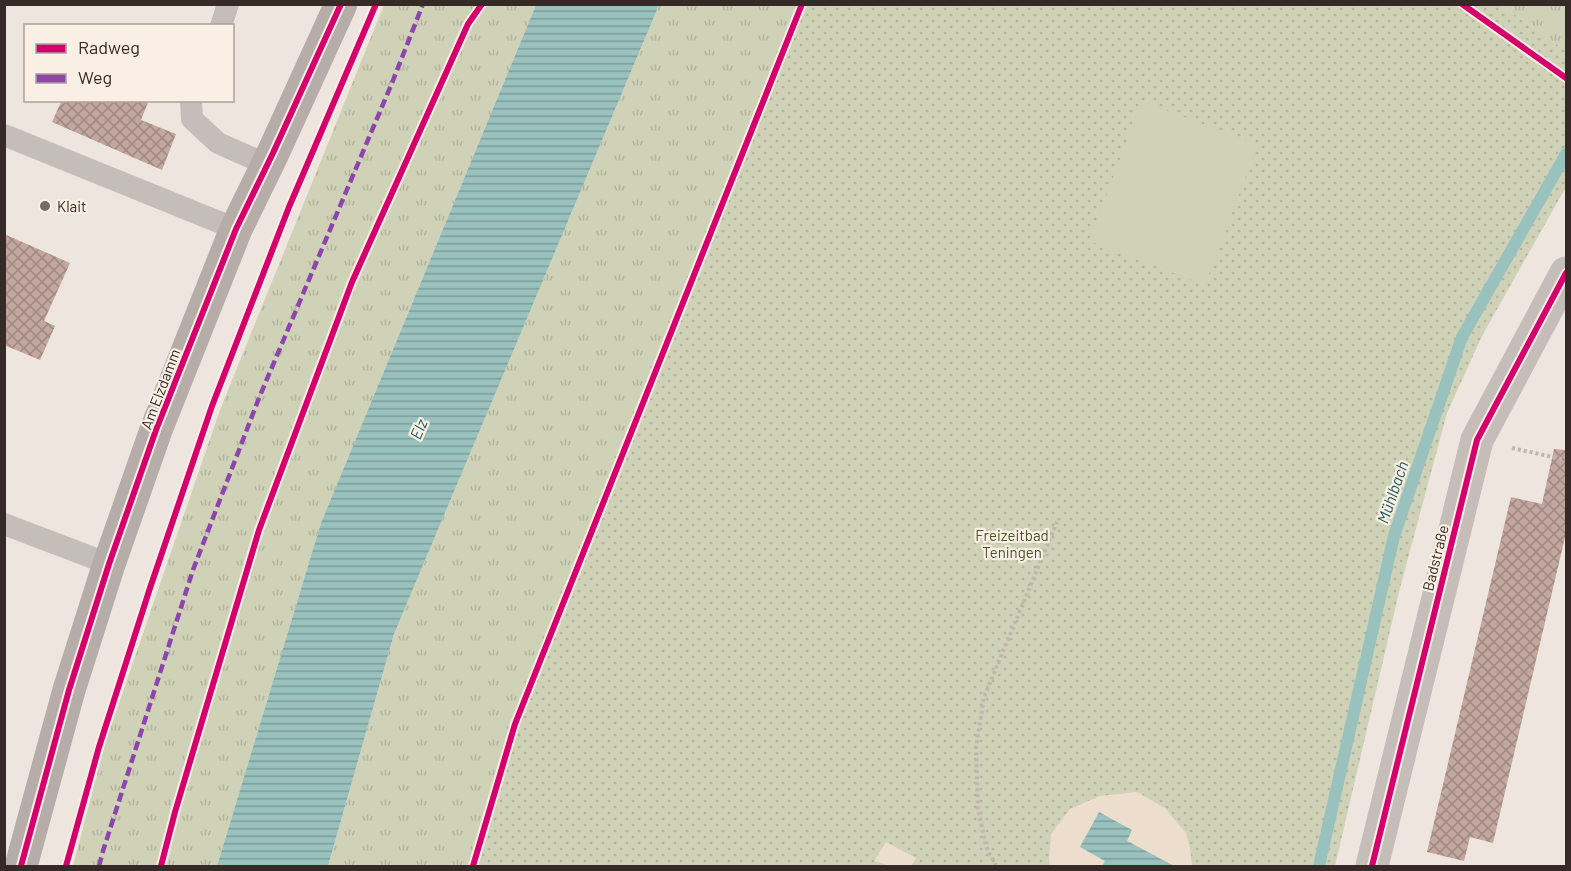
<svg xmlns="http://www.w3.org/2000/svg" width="1571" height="871" font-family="Barlow,sans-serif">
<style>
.grass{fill:url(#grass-tufts)}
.park{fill:url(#park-dots)}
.pitch{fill:#cfd2b7}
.plaza{fill:#ecddcc}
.water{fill:url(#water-rules)}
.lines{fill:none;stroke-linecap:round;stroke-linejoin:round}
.stream{stroke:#99c1be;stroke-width:12}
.building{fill:url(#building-cross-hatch)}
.path{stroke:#beb6b0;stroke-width:4;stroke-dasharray:3 3;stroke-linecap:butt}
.lane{stroke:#c5bdb7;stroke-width:22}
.street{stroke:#c5bdb7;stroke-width:33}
.secondary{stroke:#b6ada8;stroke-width:33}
.quiet{stroke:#8e44ad;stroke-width:4.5;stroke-dasharray:9 4.5;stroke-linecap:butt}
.cycleway-casing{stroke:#faefe4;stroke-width:10}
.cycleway{stroke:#d6006c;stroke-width:6}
.poi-dot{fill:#766b66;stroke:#faefe4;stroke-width:2}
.labels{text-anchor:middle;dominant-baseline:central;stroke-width:4.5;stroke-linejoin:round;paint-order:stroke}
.poi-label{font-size:15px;fill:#362a26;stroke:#faefe4;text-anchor:start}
.street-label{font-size:15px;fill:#362a26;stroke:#faefe4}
.park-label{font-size:15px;fill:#475628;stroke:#faefe4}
.water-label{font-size:16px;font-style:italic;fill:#19585a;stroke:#faefe4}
</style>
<defs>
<pattern id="grass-tufts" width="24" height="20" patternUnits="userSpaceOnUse" patternTransform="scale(1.5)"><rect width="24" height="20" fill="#cfd2b7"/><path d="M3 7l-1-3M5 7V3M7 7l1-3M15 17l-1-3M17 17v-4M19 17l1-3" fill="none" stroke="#b2b49d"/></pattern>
<pattern id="park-dots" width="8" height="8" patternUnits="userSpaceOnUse" patternTransform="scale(1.5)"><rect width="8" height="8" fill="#cfd2b7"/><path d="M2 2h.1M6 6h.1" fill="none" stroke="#b2b49d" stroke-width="1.8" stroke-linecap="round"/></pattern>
<pattern id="water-rules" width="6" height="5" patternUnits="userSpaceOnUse" patternTransform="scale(1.5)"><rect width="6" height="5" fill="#99c1be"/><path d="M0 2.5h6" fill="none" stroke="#7e9d9a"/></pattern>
<pattern id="building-cross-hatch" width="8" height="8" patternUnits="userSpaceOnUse" patternTransform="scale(1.5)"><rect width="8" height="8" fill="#c2a79f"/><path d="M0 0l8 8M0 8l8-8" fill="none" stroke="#9e8881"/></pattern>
</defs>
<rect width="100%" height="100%" fill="#ede5de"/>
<path class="grass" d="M 384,5 L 536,5 L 321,523 L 217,866 L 73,866 L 105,744 L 220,410 Z
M 659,5 L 802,5 L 515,724 L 473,866 L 328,866 L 394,634 Z
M 1501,5 L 1566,5 L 1566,51 Z"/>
<path class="park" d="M 802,5 L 1501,5 L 1566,51 L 1566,187 L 1483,334 L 1447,413 L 1400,588 L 1335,866 L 473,866 L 515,724 Z"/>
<path class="pitch" d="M 1142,101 L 1258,145 L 1205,285 L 1089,241 Z"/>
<path class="plaza" d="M 1137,792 L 1165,808 L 1186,833 L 1190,848 L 1192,866 L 1174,866 L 1126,840 L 1131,830 L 1105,861 L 1102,866 L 1050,866 L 1049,859 L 1051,834 L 1070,809 L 1100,796 Z
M 886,842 L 916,858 L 911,866 L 884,866 L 885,864 L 874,861 Z"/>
<path class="water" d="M 536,5 L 659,5 L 394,634 L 328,866 L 217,866 L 321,523 Z
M 1099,812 L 1132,830 L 1127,841 L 1174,866 L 1102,866 L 1105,861 L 1080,847 Z"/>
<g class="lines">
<path class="stream" d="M 1319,866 L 1394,536 L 1462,337 L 1566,154"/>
</g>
<path class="building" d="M 62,100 L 149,100 L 141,120 L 176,134 L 162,170 L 52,122 Z
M 4,234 L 70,263 L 44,321 L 55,326 L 40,360 L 4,345 Z
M 1554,449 L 1566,450 L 1566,533 L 1493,843 L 1470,837 L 1464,861 L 1427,852 L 1511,497 L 1542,504 Z"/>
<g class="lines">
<path class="path" d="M 1512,448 L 1566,460
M 996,866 L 986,846 L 978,809 L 976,747 L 984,697 L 1057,522"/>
<path class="lane" d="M 221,26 L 228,4
M 191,100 L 192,119 L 218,143 L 268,165
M 4,135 L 236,229
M 4,524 L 109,564"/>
<path class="street" d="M 1372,866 L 1477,440 L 1566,273"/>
<path class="secondary" d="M 21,866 L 69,690 L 109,564 L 156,430 L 236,229 L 273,153 L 341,4"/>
<path class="quiet" d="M 99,866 L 103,851 L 193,570 L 259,398 L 392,83 L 423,4"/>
<g class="cycleway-casing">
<path id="cycleway" d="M 1462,4 L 1566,78
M 21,866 L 69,690 L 109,564 L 156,430 L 236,229 L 273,153 L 341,4
M 66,866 L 99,747 L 150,588 L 212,406 L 289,207 L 376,4
M 161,866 L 175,812 L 259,530 L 352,282 L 468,24 L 482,4
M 473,866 L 515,724 L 802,4
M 1372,866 L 1477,440 L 1566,273"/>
</g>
<use href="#cycleway" class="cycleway"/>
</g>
<circle class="poi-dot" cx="45" cy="206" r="6"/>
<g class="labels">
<g class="poi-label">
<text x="57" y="206">Klait</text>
</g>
<g class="street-label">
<text transform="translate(160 389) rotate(-69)">Am Elzdamm</text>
<text transform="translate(1435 558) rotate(-76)">Badstraße</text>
</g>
<g class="park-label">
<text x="1012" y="535">Freizeitbad<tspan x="1012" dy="17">Teningen</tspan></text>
</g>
<g class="water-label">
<text transform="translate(418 429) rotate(-67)">Elz</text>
<text transform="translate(1392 492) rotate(-71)">Mühlbach</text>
</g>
</g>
<rect width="1571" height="871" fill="none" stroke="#362a26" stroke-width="12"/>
<rect x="24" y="24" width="210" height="78" fill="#faefe4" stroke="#aca098" stroke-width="1.5"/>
<rect x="36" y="44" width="30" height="9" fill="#d6006c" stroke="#aca098" stroke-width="1.5"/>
<text x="78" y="54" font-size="18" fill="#362a26">Radweg</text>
<rect x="36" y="74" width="30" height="9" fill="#8e44ad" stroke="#aca098" stroke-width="1.5"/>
<text x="78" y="84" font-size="18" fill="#362a26">Weg</text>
</svg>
